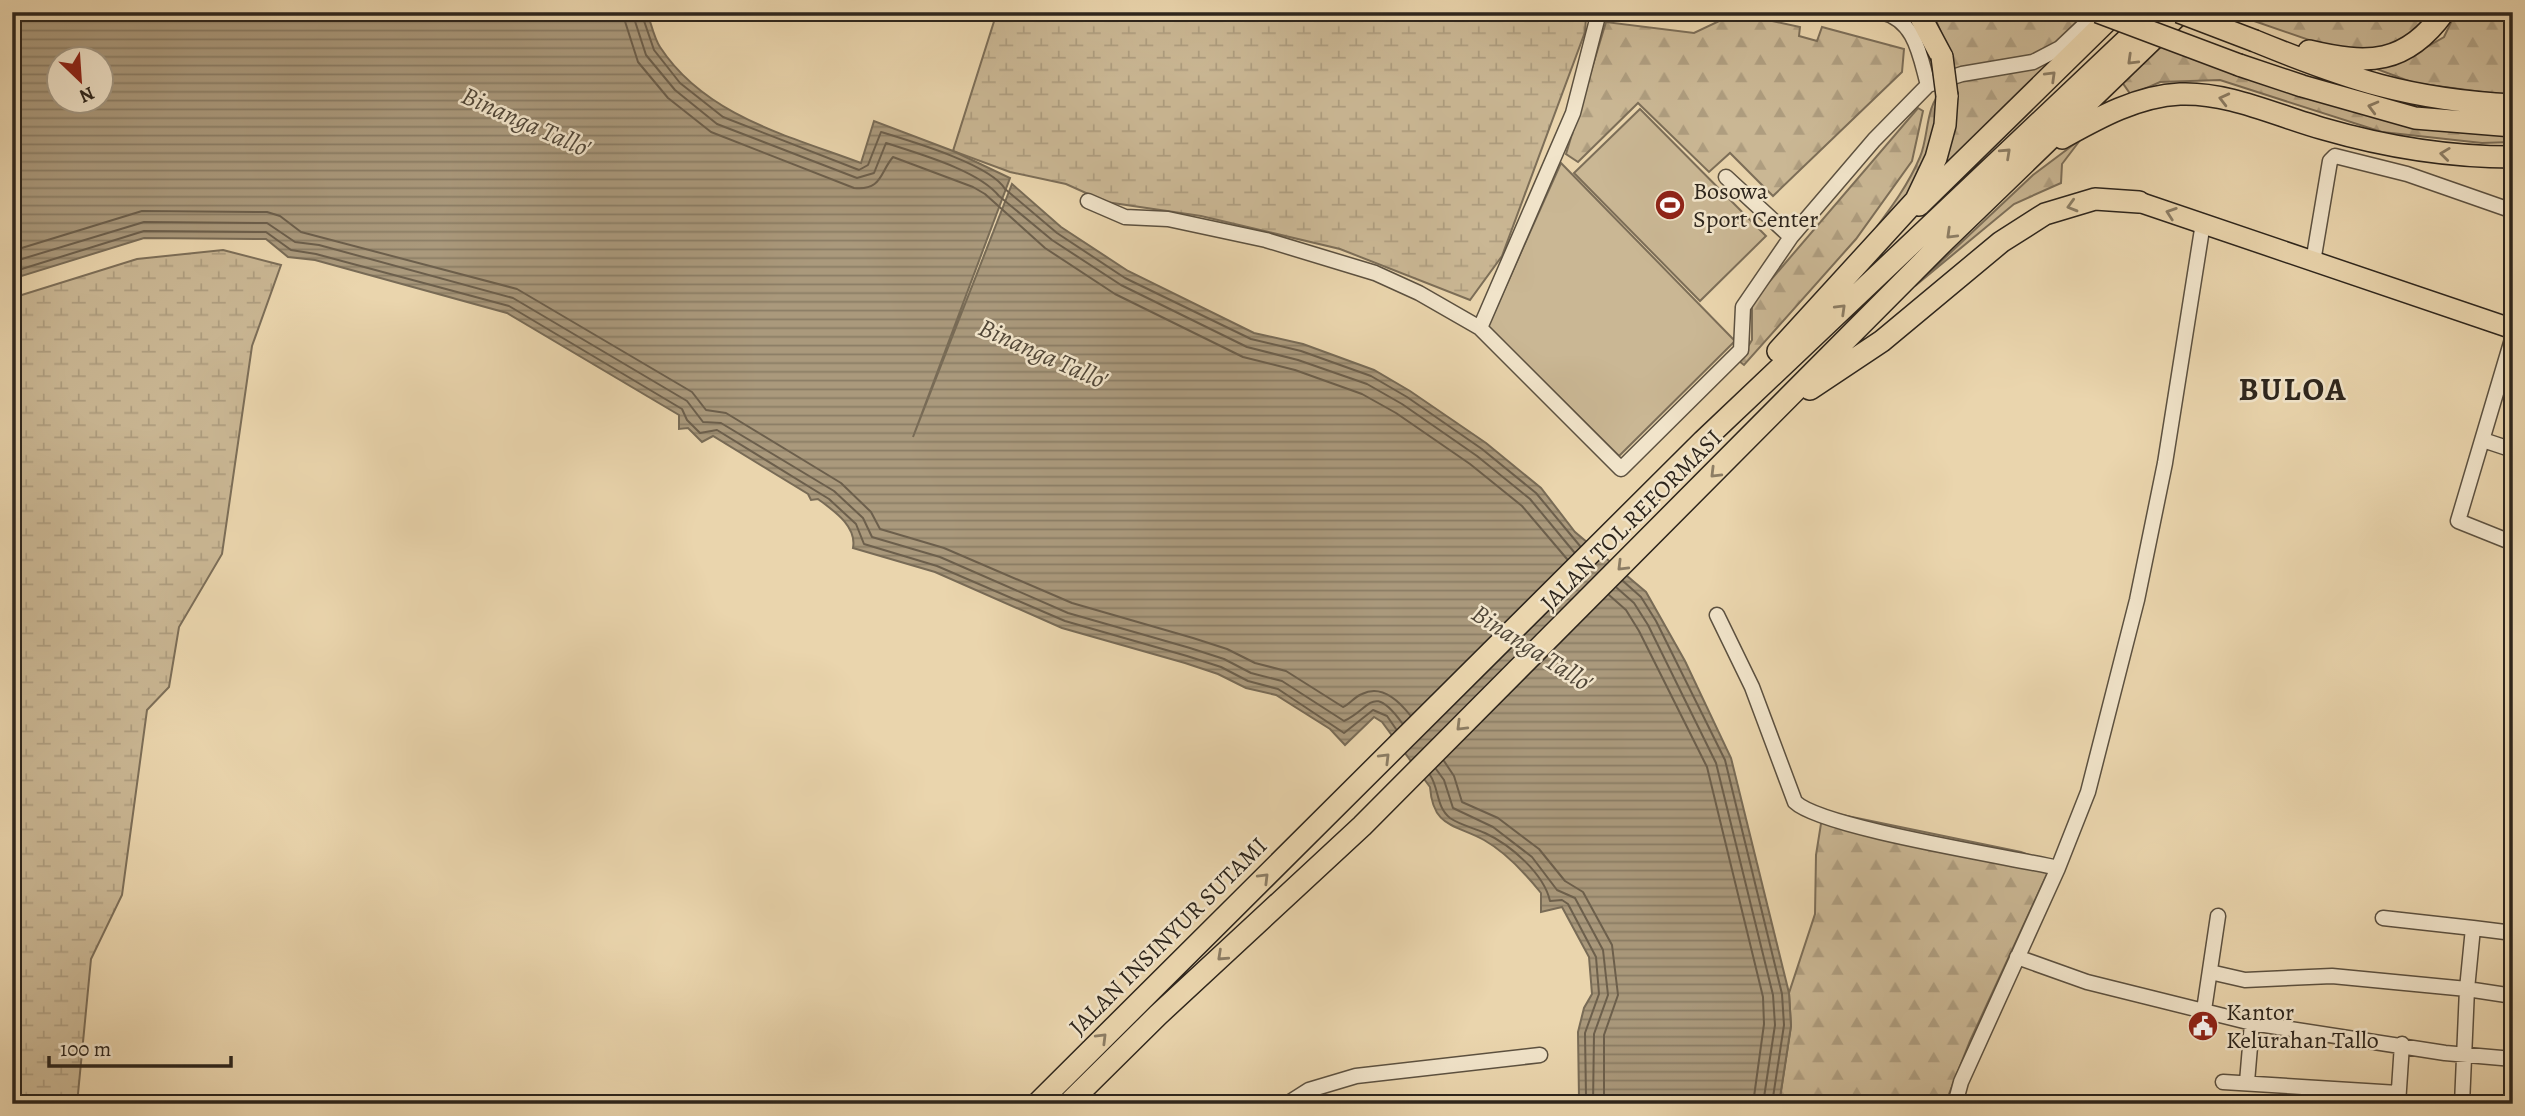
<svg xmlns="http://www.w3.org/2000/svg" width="2525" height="1116" font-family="Alegreya,serif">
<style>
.forest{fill:url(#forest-firs);stroke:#7c6e58;stroke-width:2}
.wetland{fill:url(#wetland-marsh);stroke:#7c6e58;stroke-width:2}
.pitch{fill:#cab794;stroke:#7c6e58;stroke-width:2}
.water{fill:url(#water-rules);stroke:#786b56;stroke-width:2;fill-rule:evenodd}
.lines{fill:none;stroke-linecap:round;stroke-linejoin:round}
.shore{stroke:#6c5f4c;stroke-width:2}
.minor-casing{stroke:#5c5140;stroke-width:17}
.major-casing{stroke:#2d251c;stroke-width:22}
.highway-casing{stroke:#2d251c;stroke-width:24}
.minor{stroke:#f1e4ca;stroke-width:14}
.major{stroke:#ead5ad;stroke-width:19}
.highway{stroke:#ead5ad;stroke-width:21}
.highway-bridge-casing{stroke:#2d251c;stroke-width:24;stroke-linecap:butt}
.highway-bridge{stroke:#ead5ad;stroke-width:21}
.oneway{stroke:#8c7d64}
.labels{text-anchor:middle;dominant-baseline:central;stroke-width:5;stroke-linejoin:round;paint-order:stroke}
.poi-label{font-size:24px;fill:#2d251c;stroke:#f1e4ca;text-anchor:start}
.street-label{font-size:24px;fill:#2d251c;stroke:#f1e4ca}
.water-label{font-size:26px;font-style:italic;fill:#524839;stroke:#f1e4ca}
.district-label{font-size:32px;font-weight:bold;letter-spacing:2px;fill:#2d251c;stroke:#f1e4ca}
</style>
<defs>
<pattern id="forest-firs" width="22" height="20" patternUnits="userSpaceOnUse" patternTransform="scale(1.75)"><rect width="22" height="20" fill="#cab794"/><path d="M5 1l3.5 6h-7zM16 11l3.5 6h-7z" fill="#ae9d7f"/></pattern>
<pattern id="wetland-marsh" width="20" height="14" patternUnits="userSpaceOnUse" patternTransform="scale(1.75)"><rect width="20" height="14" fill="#cab794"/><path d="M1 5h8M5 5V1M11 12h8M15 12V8" fill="none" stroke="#ae9d7f"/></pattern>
<pattern id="water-rules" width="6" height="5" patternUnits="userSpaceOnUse" patternTransform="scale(1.75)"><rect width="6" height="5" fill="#aa997c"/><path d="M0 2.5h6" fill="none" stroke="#8b7d65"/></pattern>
</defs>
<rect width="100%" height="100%" fill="#ead5ad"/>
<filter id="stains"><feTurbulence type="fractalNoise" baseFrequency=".00286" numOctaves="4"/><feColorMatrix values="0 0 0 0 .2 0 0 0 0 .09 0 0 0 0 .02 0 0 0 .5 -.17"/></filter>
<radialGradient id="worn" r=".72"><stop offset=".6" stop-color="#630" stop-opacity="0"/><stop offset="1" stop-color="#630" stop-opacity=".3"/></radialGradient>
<path class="forest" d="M 1932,12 L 2060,12 L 2098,27 L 1936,175 C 1965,104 1964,81 1932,12 Z
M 2228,12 L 2439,12 L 2381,54 L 2335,49 Z
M 2456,12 L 2513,12 L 2513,96 L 2414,83 L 2374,68 L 2402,61 L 2444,37 Z
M 1736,13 L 1800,27 L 1799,36 L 1817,41 L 1822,27 L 1904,49 L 1902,72 L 1773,196 L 1730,153 L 1709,172 L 1638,103 L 1578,162 L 1566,154 L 1606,22 L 1694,33 Z
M 2159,43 L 2513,133 L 2513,142 L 2482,143 L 2382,132 L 2220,80 L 2160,82 L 2131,95 L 2122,82 Z
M 1942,91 L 1943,104 L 1922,177 L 1867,240 C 1887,213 1907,188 1920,157 C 1929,136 1925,107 1942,91 Z
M 1918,108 L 1923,111 L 1912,161 L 1856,239 L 1744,365 L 1739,361 L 1752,340 L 1752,302 Z
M 2081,139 L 2062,164 L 2061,183 L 2014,204 L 1915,286 L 2033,175 Z
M 1823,811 L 2021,852 L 2048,862 L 2048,872 L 1970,1041 L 1945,1104 L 1779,1104 L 1791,1026 L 1789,993 L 1815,914 L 1816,855 Z"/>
<path class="wetland" d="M 997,12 L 1566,12 L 1586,17 L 1585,32 L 1502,256 L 1470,300 L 1340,249 L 1201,216 L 1106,202 L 1066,184 L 1010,172 L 953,151 Z
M 223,250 L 281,265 L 252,346 L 222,554 L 179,627 L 169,687 L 147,710 L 122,895 L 91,959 L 77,1104 L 12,1104 L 12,298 L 137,259 Z"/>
<path class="pitch" d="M 1640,109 L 1766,236 L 1700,301 L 1574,173 Z
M 1561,163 L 1735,341 L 1619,456 L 1488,326 Z"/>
<path class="water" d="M 12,12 L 647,12 C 651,23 654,38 660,47 C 705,116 789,136 861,163 L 874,121 L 953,151 L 1010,178 L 913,437 L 1012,184 L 1061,227 L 1128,271 L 1254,333 L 1303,344 L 1374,370 L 1410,391 L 1486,443 L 1541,488 L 1575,532 L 1646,592 L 1685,661 L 1731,758 L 1789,993 L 1791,1026 L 1779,1104 L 1534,1104 L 1545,1097 L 1579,1098 L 1578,1032 L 1584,1008 L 1592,994 L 1589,957 L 1562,907 L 1541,912 L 1541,893 C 1525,873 1507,853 1484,840 C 1455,824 1433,828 1430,787 L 1382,722 L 1374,717 L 1345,745 L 1330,729 L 1276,695 L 1246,688 L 1218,674 L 1185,663 L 1062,628 L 935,572 L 853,548 C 857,526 834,511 818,499 L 811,500 L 808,494 L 713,436 L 702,442 L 688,428 L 679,429 L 679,415 L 507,313 L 315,260 L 288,257 L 266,239 L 144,238 L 12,279 ZM 60,60 L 102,60 L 102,102 L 60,102 Z"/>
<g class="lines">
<path class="shore" d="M 622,12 L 638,62 L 668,98 L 711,132 L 854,188 C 882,191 880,172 893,157 L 973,187 L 985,194 L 1045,248 L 1115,294 L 1243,357 L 1295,370 L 1362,394 L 1396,413 L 1470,464 L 1522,506 L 1567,559
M 632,12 L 646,55 L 675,90 L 717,124 L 857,178 L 874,173 L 886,143 C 919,154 978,170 999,196 L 1052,240 L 1121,285 L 1247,347 L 1298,360 L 1367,384 L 1402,404 L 1477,456 L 1530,499 L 1574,552
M 641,12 L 654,50 L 680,83 L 723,117 L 859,170 L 868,165 L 881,132 C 910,141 990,164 1005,189 L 1057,233 L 1125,278 L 1251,339 L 1301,351 L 1371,376 L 1407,397 L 1482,449 L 1536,493 L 1580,546
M 12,251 L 142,211 L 267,212 L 280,216 L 301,232 L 517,289 L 692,392 L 706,410 L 726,413 L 841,483 L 871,512 L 880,529 L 944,548 L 1072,603 L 1193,638 L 1227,649 L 1255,663 L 1286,671 L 1343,707 C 1350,704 1354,697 1362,694 C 1381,684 1399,701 1410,715
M 12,262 L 144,222 L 267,223 L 295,242 L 319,245 L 513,298 L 687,401 L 703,422 L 721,423 L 834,491 L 863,518 L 872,537 L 940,557 L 1068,613 L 1190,648 L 1224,659 L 1251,673 L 1282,681 L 1344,721 C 1371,709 1372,682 1402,723
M 12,272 L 144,231 L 266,232 L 291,250 L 316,254 L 509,306 L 682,409 L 687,420 L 700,433 L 717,430 L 829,499 L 856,524 L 864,544 L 937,566 L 1065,621 L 1187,656 L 1221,667 L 1248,681 L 1278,689 L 1344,733 L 1373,710 L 1387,716 L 1396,729
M 1623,581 L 1641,597 L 1656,621 L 1725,760 L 1782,994 L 1784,1025 L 1772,1104
M 1617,588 L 1634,603 L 1648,625 L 1716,763 L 1773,995 L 1775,1025 L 1763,1104
M 1609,595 L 1626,610 L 1639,631 L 1707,767 L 1763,997 L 1764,1024 L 1753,1104
M 1444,761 L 1454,776 L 1462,802 L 1498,818 L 1539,849 L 1565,881 L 1583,892 L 1612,945 L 1618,995 L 1604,1035 L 1604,1104
M 1436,769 L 1444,780 L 1453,808 L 1493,827 L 1532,857 L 1557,890 L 1575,898 L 1603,950 L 1608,995 L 1594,1034 L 1593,1104
M 1430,775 C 1439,788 1436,807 1450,818 C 1460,825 1474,828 1485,833 C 1511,845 1544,874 1550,901 L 1562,900 L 1568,904 L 1596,957 L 1599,994 L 1585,1033 L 1586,1097 L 1582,1104"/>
<g class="minor-casing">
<path id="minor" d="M 1881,12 C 1916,20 1920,57 1928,85
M 1726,177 L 1791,237
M 1088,201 L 1125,217 L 1168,219 L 1266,240 L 1375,273 L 1419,293 L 1480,328 L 1621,469 L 1741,350 L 1743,307 L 1791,237 L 1874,140 L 1928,85 L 1962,74 L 2033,62 L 2060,48 L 2098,12
M 2313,262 L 2330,161 L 2335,156 L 2407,174 L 2513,211
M 1480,328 L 1573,113 L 1599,12
M 2513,336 L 2458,521 L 2513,543
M 2483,440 L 2513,450
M 1717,615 L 1752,687 L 1795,802 C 1822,828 2010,857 2058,868
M 2383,918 L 2473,928
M 2017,957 L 2087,982 L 2252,1023 L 2445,1053 L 2513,1059
M 2210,972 L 2245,980 L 2332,976 L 2467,989 L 2473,928 L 2513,933
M 2204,1010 L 2218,916
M 2223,1082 L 2398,1093
M 2247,1082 L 2252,1023
M 1287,1104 L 1309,1090 L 1356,1076 L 1540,1055
M 1955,1104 L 1961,1082 L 2058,868 L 2088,792 L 2137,600 L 2165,463 L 2203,223
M 2398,1104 L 2402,1044
M 2462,1104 L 2467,989 L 2513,996"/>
</g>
<g class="major-casing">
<path id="major" d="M 2139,202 L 2513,329"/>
</g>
<g class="highway-casing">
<path id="highway" d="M 1918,12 L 1942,57
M 2255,41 C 2348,79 2410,100 2513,105
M 2309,51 C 2368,65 2406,65 2444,12
M 2239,65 L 2302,86 L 2415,118 L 2513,126
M 2062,138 C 2098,118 2137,96 2180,94 C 2229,92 2277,116 2324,129 C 2386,147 2448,157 2513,157
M 1919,205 L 2116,12
M 1778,351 L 1916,200 L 1936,158 L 1945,125 L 1947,96
M 1810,389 L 1882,341 L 2001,242 L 2045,214 L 2095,199 L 2139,202
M 1037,1104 L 1703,441 L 2156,12
M 1068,1104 L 1158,1015 L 1362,826 L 1944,241 L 2181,12"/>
</g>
<use href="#minor" class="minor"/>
<use href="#major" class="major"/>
<use href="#highway" class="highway"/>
<g class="highway-bridge-casing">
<path id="highway-bridge" d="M 2098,12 L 2239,65
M 2179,12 L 2255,41
M 1942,57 L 1947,96"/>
</g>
<use href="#highway-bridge" class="highway-bridge"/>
</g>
<defs><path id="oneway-chevron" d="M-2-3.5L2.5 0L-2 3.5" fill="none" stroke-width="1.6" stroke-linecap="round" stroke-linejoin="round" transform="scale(1.75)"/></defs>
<g class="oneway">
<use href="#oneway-chevron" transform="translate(2132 60) rotate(136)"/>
<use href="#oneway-chevron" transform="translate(2051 76) rotate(-44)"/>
<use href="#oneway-chevron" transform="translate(2224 99) rotate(-166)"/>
<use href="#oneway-chevron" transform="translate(2373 107) rotate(-165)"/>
<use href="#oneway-chevron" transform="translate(2006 153) rotate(-43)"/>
<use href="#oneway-chevron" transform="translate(2445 154) rotate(-173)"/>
<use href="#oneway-chevron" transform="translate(2072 206) rotate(164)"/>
<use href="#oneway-chevron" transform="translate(2171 213) rotate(-161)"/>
<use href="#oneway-chevron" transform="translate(1951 234) rotate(136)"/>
<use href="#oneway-chevron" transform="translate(1841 309) rotate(-44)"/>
<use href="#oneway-chevron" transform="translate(1715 473) rotate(135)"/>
<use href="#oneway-chevron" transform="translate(1622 566) rotate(135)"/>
<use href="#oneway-chevron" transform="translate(1461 726) rotate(135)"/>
<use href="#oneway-chevron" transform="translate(1385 758) rotate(-45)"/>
<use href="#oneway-chevron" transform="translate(1264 878) rotate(-45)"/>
<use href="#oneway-chevron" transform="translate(1222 956) rotate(137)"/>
<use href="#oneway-chevron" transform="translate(1102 1038) rotate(-45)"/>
</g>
<defs>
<g id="stadium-disc" transform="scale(1.575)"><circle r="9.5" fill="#8f2418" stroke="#f1e4ca"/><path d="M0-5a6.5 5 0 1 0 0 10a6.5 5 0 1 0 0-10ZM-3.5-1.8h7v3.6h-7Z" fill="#fff"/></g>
<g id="civic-disc" transform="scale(1.575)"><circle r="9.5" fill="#8f2418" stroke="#f1e4ca"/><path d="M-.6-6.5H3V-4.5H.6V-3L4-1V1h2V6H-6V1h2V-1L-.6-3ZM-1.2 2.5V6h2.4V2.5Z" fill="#fff"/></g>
</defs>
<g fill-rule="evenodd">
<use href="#stadium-disc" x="1670" y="205"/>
<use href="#civic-disc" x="2203" y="1026"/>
</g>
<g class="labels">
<g class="poi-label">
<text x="1693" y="191">Bosowa<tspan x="1693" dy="28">Sport Center</tspan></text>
<text x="2226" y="1012">Kantor<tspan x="2226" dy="28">Kelurahan Tallo</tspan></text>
</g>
<g class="street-label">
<text transform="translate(1631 520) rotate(-45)">JALAN TOL REFORMASI</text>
<text transform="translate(1168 936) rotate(-45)">JALAN INSINYUR SUTAMI</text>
</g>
<g class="water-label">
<text transform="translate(526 122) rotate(24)">Binanga Tallo'</text>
<text transform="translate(1043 354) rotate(24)">Binanga Tallo'</text>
<text transform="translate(1532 648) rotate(33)">Binanga Tallo'</text>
</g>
<g class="district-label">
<text x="2293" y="389">BULOA</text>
</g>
</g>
<rect width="2525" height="1116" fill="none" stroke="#ead5ad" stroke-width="42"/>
<rect x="14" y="14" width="2497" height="1088" fill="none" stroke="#2d251c" stroke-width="3.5"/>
<rect x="21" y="21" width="2483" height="1074" fill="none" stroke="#2d251c" stroke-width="2"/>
<g transform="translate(80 80) rotate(155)"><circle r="33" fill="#f1e4ca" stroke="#a39884" stroke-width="2"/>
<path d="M0-5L12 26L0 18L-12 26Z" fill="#8f2418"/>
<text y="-10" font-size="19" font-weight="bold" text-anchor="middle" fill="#2d251c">N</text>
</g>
<path d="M49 1056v10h182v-10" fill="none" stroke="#2d251c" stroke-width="3.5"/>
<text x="60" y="1056" font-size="21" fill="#2d251c" stroke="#f1e4ca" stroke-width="5" paint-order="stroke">100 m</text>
<rect width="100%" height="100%" filter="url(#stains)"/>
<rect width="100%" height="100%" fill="url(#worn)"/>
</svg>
